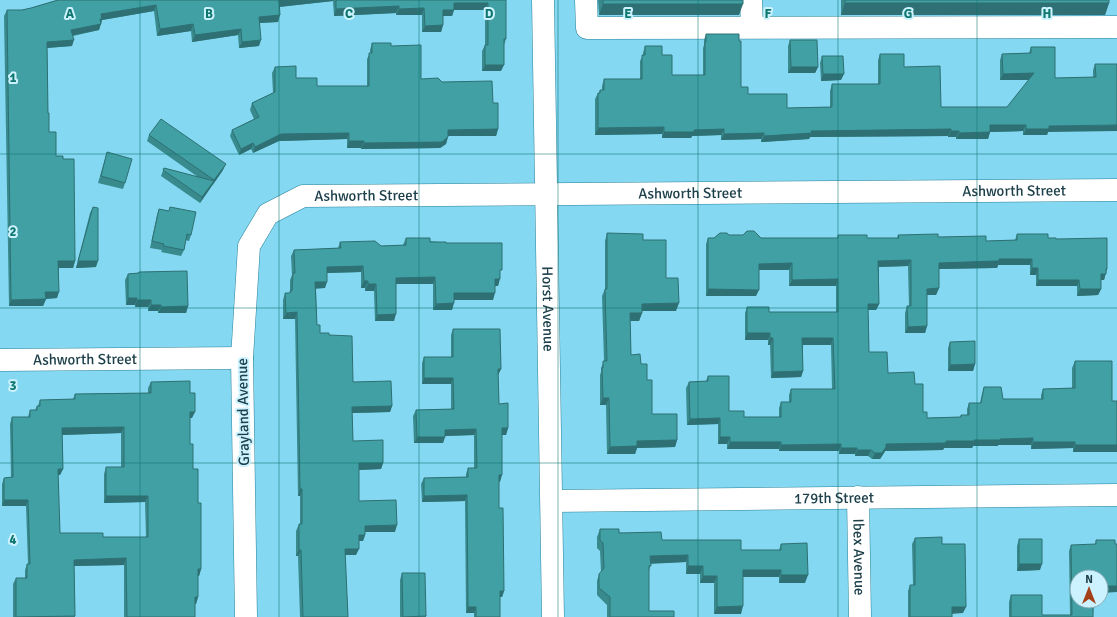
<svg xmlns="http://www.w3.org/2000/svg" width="1117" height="617" font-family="Signika,sans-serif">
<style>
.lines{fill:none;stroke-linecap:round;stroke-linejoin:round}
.minor-casing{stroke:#2a8299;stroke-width:23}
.minor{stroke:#fff;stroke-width:22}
.wall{fill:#388a8d;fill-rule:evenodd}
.shaded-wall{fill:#2e7073}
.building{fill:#41a0a4;stroke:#2e7073;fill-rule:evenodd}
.grid{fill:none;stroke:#0f766e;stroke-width:1;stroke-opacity:0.55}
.labels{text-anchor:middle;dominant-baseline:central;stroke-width:4;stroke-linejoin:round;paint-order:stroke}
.street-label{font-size:15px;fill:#1d404a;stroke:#cbf2fe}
.grid-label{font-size:13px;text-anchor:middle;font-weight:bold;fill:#0f766e;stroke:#cbf2fe;stroke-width:4;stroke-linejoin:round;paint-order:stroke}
</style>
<rect width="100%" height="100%" fill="#84d8f1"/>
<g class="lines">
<g class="minor-casing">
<g id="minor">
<path id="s1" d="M 543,0 L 553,617"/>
<path d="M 586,0 L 587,28 L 1117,27"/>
<path d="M 751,0 L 752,27"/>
<path id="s2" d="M 0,360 L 242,358"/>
<path id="s3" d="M 858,497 L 860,617"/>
<path id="s4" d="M 552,501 L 1117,495"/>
<path id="s5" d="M 246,617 L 242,358 L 249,246 L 268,214 L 303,196 L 1117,190"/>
</g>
</g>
<use href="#minor" class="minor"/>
</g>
<path class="wall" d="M 58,0 L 506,0 L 506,39 L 504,45 L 501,71 L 482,71 L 482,51 L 485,45 L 485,10 L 454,10 L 452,16 L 443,16 L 443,25 L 441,32 L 422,32 L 422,15 L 396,15 L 396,13 L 334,16 L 333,1 L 280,7 L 278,22 L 260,23 L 259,46 L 239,48 L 238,35 L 192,42 L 191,31 L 157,36 L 154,11 L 102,20 L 99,30 L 73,36 L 72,46 L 47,48 L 48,113 L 49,132 L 56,156 L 75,261 L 73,268 L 59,268 L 57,298 L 46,299 L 43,306 L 9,306 L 4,16 L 7,10 L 22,10 L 31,8 Z
M 598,0 L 743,0 L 739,15 L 599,15 Z
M 841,0 L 1109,0 L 1109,3 L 1105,15 L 841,15 Z
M 706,34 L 739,41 L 741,87 L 748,94 L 787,108 L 830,107 L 830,91 L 832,84 L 878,84 L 878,60 L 880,54 L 904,67 L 941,107 L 1007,107 L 1029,80 L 1000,80 L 1000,60 L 1002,54 L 1029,53 L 1031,47 L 1055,78 L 1093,77 L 1093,70 L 1095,64 L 1117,64 L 1048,132 L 1047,135 L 1023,135 L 1023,131 L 990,132 L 988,139 L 956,139 L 956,137 L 948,137 L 948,136 L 810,137 L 809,139 L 761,142 L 761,139 L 721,140 L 721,135 L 692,136 L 691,138 L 662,138 L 662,134 L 595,135 L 595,99 L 598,93 L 599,93 L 600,90 L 602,90 L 602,86 L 604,79 L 640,79 L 640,61 L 643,55 L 643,53 L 645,46 L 662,55 L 672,75 L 703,75 L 703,48 L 704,45 L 704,40 Z
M 790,40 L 818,67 L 815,73 L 788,73 L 788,46 Z
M 372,43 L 391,46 L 421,79 L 442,82 L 493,103 L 498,129 L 496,136 L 448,136 L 446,144 L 440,148 L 361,149 L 361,148 L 347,148 L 347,139 L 279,141 L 253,153 L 251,149 L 239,155 L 230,136 L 232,130 L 254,119 L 250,110 L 252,103 L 273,93 L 272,73 L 275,67 L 296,78 L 317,86 L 367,86 L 367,59 L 370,53 L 370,50 Z
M 822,56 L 841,80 L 821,81 L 820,63 Z
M 149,135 L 223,170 L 200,203 L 161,176 L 164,168 L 198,177 L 147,141 Z
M 107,152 L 125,183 L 123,189 L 98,183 Z
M 93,207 L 96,267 L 76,268 L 90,213 Z
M 170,207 L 191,235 L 189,241 L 185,240 L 184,250 L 181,256 L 161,252 L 162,250 L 150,248 L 157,215 L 159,209 L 169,211 Z
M 607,233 L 643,240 L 666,278 L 676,311 L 642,311 L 642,313 L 639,321 L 630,321 L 631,355 L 641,364 L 647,380 L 652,414 L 677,440 L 675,447 L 637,448 L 635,454 L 607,454 L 606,405 L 600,405 L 600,375 L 601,372 L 601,368 L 604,361 L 602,296 L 605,289 L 605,241 Z
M 1017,234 L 1056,239 L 1106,272 L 1104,280 L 1101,280 L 1101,289 L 1098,295 L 1077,296 L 1077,286 L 1036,286 L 1036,275 L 1030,275 L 1030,265 L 998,265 L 997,268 L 994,268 L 939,269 L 939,288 L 936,295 L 927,295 L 927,326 L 925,333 L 905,333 L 905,313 L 907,306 L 909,306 L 908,266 L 879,267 L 879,304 L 876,310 L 868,310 L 869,352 L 888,373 L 915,384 L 923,412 L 927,418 L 960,417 L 961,415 L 967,415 L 967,409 L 969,403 L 980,403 L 982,394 L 984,387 L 1003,399 L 1041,399 L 1041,395 L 1043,389 L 1072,388 L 1072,368 L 1075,361 L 1112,401 L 1117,452 L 1073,452 L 1073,448 L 1031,449 L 1031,445 L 998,445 L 998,446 L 973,446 L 972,448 L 944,448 L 943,450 L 885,451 L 884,453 L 880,459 L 872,459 L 868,456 L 855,456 L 855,454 L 839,454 L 839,451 L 779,451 L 779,449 L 727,449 L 727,444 L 718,444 L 718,424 L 687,425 L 686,388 L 689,382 L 706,381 L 708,376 L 729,411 L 744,417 L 779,417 L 779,408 L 781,402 L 789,402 L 789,395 L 791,389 L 832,389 L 831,345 L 803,345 L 803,371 L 801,377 L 771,378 L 770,345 L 768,345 L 768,340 L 745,340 L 745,313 L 747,307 L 769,312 L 836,312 L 836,286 L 789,286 L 789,270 L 759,270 L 756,296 L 706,296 L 706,244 L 708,238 L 714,238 L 729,235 L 761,238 L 837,238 L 838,235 L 867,238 L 897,238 L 898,235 L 986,241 L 1015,240 Z
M 406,238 L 446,243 L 500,274 L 498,286 L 495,286 L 493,300 L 454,300 L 452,310 L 433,310 L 433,284 L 396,284 L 394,321 L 375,321 L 374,291 L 365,291 L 365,288 L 361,288 L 361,272 L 327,273 L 325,288 L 316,288 L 317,325 L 320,333 L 329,335 L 353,382 L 392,406 L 390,412 L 352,413 L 353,441 L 383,463 L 381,469 L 359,470 L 359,501 L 395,532 L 365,532 L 365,535 L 363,541 L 359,541 L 356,555 L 345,555 L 348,617 L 300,617 L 298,556 L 296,556 L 296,531 L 299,524 L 300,524 L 300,496 L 298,496 L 295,319 L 283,319 L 283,300 L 285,293 L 290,293 L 290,280 L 292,275 L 291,256 L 294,250 L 338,248 L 340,242 L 381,246 L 403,245 Z
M 139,272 L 188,306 L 186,313 L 158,313 L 158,311 L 148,311 L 148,307 L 135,307 L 135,305 L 126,305 L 125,280 L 128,274 L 138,273 Z
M 453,329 L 501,369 L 498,375 L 499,404 L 508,428 L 506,435 L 502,435 L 500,482 L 499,482 L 499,508 L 504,591 L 502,597 L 500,597 L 500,617 L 474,617 L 474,613 L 466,613 L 465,501 L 422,502 L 421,484 L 424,478 L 466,477 L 466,474 L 468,468 L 474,468 L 474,435 L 445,436 L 443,443 L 414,443 L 413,416 L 416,410 L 451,409 L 451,384 L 422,384 L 422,363 L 424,357 L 451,357 L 451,335 Z
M 950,342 L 975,364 L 973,371 L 948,371 L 948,348 Z
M 151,382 L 190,393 L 192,418 L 190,418 L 190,444 L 198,503 L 201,569 L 199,576 L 198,576 L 198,597 L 196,604 L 195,604 L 195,617 L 124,617 L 124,565 L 74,566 L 75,617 L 13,617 L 13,584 L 16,578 L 25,578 L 25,570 L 27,564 L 28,564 L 26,506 L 2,506 L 2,484 L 4,478 L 11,477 L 10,424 L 12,417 L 28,417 L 30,410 L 35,410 L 37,406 L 38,406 L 40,400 L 73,399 L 75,394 L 148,393 L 148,388 ZM 121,433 L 121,467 L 106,467 L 104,474 L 104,503 L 145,502 L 146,537 L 103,537 L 60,533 L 58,475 L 60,475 L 63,469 L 62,435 Z
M 600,529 L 662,540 L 741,550 L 779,550 L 781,544 L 805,583 L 779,583 L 779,577 L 743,577 L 741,614 L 714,614 L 714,583 L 700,583 L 700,574 L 686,574 L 686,562 L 651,563 L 649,571 L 649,611 L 674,617 L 607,617 L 607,605 L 597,595 L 597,581 L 599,574 L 601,572 L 600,551 L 597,548 L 597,537 Z
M 915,538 L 942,544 L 963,613 L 952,613 L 952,617 L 908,617 L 908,591 L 910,585 L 913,585 L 912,544 Z
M 1019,539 L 1040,570 L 1017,571 L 1017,546 Z
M 1096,540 L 1102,593 L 1077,601 L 1094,601 L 1093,617 L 1009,617 L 1009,602 L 1011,595 L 1042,615 L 1070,615 L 1069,551 L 1071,545 L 1095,545 Z
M 402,573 L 426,616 L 426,617 L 400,617 L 400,580 Z"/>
<path class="shaded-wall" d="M 279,0 L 334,0 L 333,1 L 277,7 Z
M 454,3 L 488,3 L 485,10 L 454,10 L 452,16 L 441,16 L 443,10 Z
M 845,3 L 1109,3 L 1105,15 L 841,15 Z
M 603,4 L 743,4 L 739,15 L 599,15 Z
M 156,5 L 154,11 L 102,20 L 99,30 L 69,36 L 71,30 L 101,14 Z
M 399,6 L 396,13 L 334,16 L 336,9 Z
M 424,8 L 422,15 L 396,15 L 399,9 Z
M 280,15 L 278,22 L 257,23 L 259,17 Z
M 193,24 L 191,31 L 157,36 L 160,29 Z
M 443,25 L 441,32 L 422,32 L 425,26 Z
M 241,29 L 238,35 L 192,42 L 195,35 Z
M 74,40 L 72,46 L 45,48 L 47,42 Z
M 261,40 L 259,46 L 239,48 L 242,42 Z
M 485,65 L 504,65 L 501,71 L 482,71 Z
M 791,67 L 818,67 L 815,73 L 788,73 Z
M 1034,73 L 1032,80 L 1000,80 L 1003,74 Z
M 823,74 L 844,74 L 841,80 L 821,81 Z
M 990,125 L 1026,125 L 1023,131 L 988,132 Z
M 1117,125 L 1117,131 L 1048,132 L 1047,135 L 1023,135 L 1026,129 L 1049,126 Z
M 664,127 L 662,134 L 595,135 L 598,128 Z
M 498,129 L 496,136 L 446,136 L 448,130 Z
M 724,129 L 721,135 L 692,136 L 691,138 L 662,138 L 664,132 L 694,130 Z
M 951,129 L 948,136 L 810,137 L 809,139 L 761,142 L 764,136 L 811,131 Z
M 951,131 L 959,131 L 956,137 L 948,137 Z
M 990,132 L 988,139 L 956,139 L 959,133 Z
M 349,133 L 347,139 L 279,141 L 253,153 L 255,147 L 281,134 Z
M 764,133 L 761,139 L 721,140 L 724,134 Z
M 448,137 L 446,144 L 440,148 L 361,149 L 364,143 Z
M 349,141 L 364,141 L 361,148 L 347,148 Z
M 253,143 L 251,149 L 239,155 L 241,149 Z
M 226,164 L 223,170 L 212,186 L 214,180 Z
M 214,181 L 211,187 L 200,203 L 202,197 Z
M 999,259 L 1032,259 L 1030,265 L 998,265 L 997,268 L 994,268 L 936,269 L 939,263 Z
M 911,260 L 908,266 L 876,267 L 878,261 Z
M 58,261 L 75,261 L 73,268 L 56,268 Z
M 78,261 L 98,261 L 96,267 L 76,268 Z
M 792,263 L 789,270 L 756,270 L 759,264 Z
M 363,266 L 361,272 L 324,273 L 327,267 Z
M 1032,268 L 1038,268 L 1036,275 L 1030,275 Z
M 1106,269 L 1107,269 L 1104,280 L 1098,280 L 1101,274 Z
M 435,277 L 433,284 L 393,284 L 396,278 Z
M 495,279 L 500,279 L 498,286 L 493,286 Z
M 838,279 L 836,286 L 789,286 L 792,280 Z
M 1038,280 L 1079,280 L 1077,286 L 1036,286 Z
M 364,281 L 368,281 L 365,288 L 361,288 Z
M 315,282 L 327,282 L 325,288 L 313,289 Z
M 368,284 L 376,284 L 374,291 L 365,291 Z
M 939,288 L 936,295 L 925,295 L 927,289 Z
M 708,289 L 759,290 L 756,296 L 706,296 Z
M 1080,289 L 1101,289 L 1098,295 L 1077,296 Z
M 45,292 L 59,292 L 57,298 L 43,299 Z
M 454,293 L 495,293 L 493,300 L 452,300 Z
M 128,298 L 137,298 L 135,305 L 126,305 Z
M 46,299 L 43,306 L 9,306 L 11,300 Z
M 137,300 L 151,300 L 148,307 L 135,307 Z
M 454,303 L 452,310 L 433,310 L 436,304 Z
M 679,303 L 676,311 L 639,311 L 642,304 Z
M 868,304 L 879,304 L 876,310 L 865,310 Z
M 151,305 L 161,305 L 158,311 L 148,311 Z
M 188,306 L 186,313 L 158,313 L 161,307 Z
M 297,312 L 295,319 L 283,319 L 286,313 Z
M 630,313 L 642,313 L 639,321 L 627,321 Z
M 396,314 L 394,321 L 375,321 L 377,315 Z
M 927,326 L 925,333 L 905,333 L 908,327 Z
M 747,333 L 770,333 L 768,340 L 745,340 Z
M 770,338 L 773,338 L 770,345 L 768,345 Z
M 802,338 L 833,338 L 831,345 L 800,345 Z
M 975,364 L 973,371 L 948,371 L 950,365 Z
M 498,369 L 501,369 L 498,375 L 496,375 Z
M 803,371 L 801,377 L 771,378 L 773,372 Z
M 424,378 L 453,378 L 451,384 L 422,384 Z
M 603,398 L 609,398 L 606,405 L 600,405 Z
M 392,406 L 390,412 L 350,413 L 352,407 Z
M 190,412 L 195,412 L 192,418 L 188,418 Z
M 720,418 L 718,424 L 687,425 L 690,419 Z
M 124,427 L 121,433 L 60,435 L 62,428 Z
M 502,428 L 508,428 L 506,435 L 500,435 Z
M 476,429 L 474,435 L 443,436 L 445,430 Z
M 417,437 L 445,437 L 443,443 L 414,443 Z
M 720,437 L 730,437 L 727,444 L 718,444 Z
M 1033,438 L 1031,445 L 998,445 L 998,446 L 973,446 L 972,448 L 944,448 L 943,450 L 885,451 L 884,453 L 880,459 L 872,459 L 875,453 L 886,444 L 1000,439 Z
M 677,440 L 675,447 L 637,448 L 635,454 L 607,454 L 610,447 L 637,441 Z
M 730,442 L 781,442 L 779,449 L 727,449 Z
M 1033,442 L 1075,442 L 1073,448 L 1031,449 Z
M 841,444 L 839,451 L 779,451 L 781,445 Z
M 1075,445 L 1117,445 L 1117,452 L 1073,452 Z
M 841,448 L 857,448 L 855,454 L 839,454 Z
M 857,450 L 871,450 L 868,456 L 855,456 Z
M 359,463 L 383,463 L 381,469 L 357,470 Z
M 58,469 L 63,469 L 60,475 L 56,475 Z
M 499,475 L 502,475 L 500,482 L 496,482 Z
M 300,489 L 302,489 L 300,496 L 298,496 Z
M 467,495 L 465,501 L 422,502 L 424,496 Z
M 106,496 L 148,496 L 145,502 L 104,503 Z
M 4,500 L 28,500 L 26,506 L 2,506 Z
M 397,525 L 395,532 L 363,532 L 365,526 Z
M 359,535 L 365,535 L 363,541 L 356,541 Z
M 345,549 L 359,549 L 356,555 L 343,555 Z
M 299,550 L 301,550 L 298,556 L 296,556 Z
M 688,555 L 686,562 L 648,564 L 650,556 Z
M 126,558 L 124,565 L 72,566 L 74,560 Z
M 1019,564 L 1042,564 L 1040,570 L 1017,571 Z
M 688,566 L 703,566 L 700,574 L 686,574 Z
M 198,569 L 201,569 L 199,576 L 196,576 Z
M 743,570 L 781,570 L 779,577 L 740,577 Z
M 781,575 L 808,575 L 805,583 L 779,583 Z
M 703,576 L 717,576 L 714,583 L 700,583 Z
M 1104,586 L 1117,586 L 1117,592 L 1102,593 L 1101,593 L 1101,589 Z
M 500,591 L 504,591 L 502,597 L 498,597 Z
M 195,597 L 198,597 L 196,604 L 192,604 Z
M 743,606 L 741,614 L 714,614 L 717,607 Z
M 468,607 L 476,607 L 474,613 L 466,613 Z
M 952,607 L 966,607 L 963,613 L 950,614 Z"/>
<path class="building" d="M 58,0 L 283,0 L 279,0 L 280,15 L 259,17 L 261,40 L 242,42 L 241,29 L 195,35 L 193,24 L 160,29 L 156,5 L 101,14 L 102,19 L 100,19 L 101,24 L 71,30 L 74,40 L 47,42 L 48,113 L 49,113 L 49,132 L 56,132 L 56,156 L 63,156 L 63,159 L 74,159 L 75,261 L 58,261 L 59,292 L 45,292 L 46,299 L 11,300 L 7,10 L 22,10 L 31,8 Z
M 336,0 L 506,0 L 506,39 L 504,39 L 504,65 L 485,65 L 485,45 L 488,45 L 488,3 L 454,3 L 454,10 L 443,10 L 443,25 L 425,26 L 424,8 L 399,9 L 399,6 L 336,9 Z
M 603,0 L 743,0 L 743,4 L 603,4 Z
M 845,0 L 1109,0 L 1109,3 L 845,3 Z
M 706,34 L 739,34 L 739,41 L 741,41 L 741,87 L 748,87 L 748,94 L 787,94 L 787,108 L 832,107 L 832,84 L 880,84 L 880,54 L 904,54 L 904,67 L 940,66 L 941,107 L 1007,107 L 1034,73 L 1003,74 L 1002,54 L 1031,53 L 1031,47 L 1055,47 L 1055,78 L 1096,77 L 1095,64 L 1117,64 L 1117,125 L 1049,126 L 1049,129 L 1026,129 L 1026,125 L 990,125 L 990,132 L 959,133 L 959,131 L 951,131 L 951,129 L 811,131 L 812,133 L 764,136 L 764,133 L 724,134 L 724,129 L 694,130 L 694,132 L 664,132 L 664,127 L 598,128 L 598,93 L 600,93 L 600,90 L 604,90 L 604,79 L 642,79 L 642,55 L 645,55 L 645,46 L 662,46 L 662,55 L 672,55 L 672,75 L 705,75 L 705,42 L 706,42 Z
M 790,40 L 817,40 L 818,67 L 791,67 Z
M 372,43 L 391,43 L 391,46 L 421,45 L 421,79 L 438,78 L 442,82 L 492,81 L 493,103 L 498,103 L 498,129 L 448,130 L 448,137 L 442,142 L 364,143 L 364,141 L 349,141 L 349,133 L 281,134 L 255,147 L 253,143 L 241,149 L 232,130 L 259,117 L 252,103 L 275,92 L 275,67 L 296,66 L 296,78 L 317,78 L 317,86 L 369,86 L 369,53 L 372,53 Z
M 822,56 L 843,56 L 844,74 L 823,74 Z
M 161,119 L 226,164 L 214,180 L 149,135 Z
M 107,152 L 132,159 L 125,183 L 101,176 Z
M 164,168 L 214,181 L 202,197 L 163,170 Z
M 93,207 L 98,208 L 98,261 L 78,261 Z
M 170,207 L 196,212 L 191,235 L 187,234 L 184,250 L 163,246 L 164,244 L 152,241 L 159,209 L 169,211 Z
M 747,231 L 754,231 L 761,238 L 838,238 L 838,235 L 867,235 L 867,238 L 899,238 L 898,235 L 938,234 L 938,237 L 986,236 L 986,241 L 1017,240 L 1017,234 L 1048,234 L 1048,238 L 1056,238 L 1056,239 L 1107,238 L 1107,269 L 1106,269 L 1106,274 L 1101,274 L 1101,289 L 1080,289 L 1079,280 L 1038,280 L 1038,268 L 1032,268 L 1032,259 L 999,259 L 999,261 L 996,261 L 939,263 L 939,288 L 927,289 L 927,326 L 908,327 L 907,306 L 911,306 L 911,260 L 878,261 L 879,304 L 868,304 L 869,352 L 887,352 L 888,373 L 914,372 L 915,384 L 923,384 L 923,412 L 927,412 L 927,418 L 961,417 L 961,415 L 969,415 L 969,403 L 981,403 L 984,387 L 1001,387 L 1003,399 L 1043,399 L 1043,389 L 1075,388 L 1075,361 L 1112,361 L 1112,401 L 1117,401 L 1117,445 L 1075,445 L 1075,442 L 1033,442 L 1033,438 L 1000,439 L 1000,440 L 974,440 L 975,441 L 946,441 L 946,443 L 886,444 L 886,447 L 882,453 L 875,453 L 871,450 L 857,450 L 857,448 L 841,448 L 841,444 L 781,445 L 781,442 L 730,442 L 730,437 L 720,437 L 720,418 L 690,419 L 689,382 L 708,381 L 708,376 L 729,376 L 729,411 L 744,411 L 744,417 L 781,417 L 781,402 L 791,402 L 791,389 L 835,389 L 833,338 L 802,338 L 803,371 L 773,372 L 773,338 L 770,338 L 770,333 L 747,333 L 747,307 L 769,307 L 769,312 L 838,312 L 838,279 L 792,280 L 792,263 L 759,264 L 759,290 L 708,289 L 708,238 L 714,238 L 720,233 L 727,233 L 729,235 L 743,235 Z
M 607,233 L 643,234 L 643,240 L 666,240 L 666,278 L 678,278 L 679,303 L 642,304 L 642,313 L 630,313 L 631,355 L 640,354 L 641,364 L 647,364 L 647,380 L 652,380 L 652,414 L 677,414 L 677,440 L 637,441 L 637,446 L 610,447 L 609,398 L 603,398 L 602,368 L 603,368 L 603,361 L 607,361 L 605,289 L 607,289 Z
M 406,238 L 430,238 L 430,242 L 446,242 L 446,243 L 502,243 L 502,270 L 500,270 L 500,279 L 495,279 L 495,293 L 454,293 L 454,303 L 436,304 L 435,277 L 396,278 L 396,314 L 377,315 L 376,284 L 368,284 L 368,281 L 364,281 L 363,266 L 327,267 L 327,282 L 315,282 L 317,325 L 320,325 L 320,333 L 329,333 L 329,335 L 352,336 L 353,382 L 391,381 L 392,406 L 352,407 L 353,441 L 383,440 L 383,463 L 359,463 L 359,501 L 396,500 L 397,525 L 365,526 L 365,535 L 359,535 L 359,549 L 345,549 L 348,617 L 303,617 L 301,550 L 299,550 L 299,524 L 302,524 L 302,489 L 300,489 L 297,312 L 286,313 L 285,293 L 290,293 L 290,291 L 292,291 L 293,273 L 295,273 L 294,250 L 341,248 L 340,242 L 375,241 L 381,246 L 406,245 Z
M 187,271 L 188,306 L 161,307 L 161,305 L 151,305 L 151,300 L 137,300 L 137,298 L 128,298 L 128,274 L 139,273 L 139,272 Z
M 453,329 L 500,329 L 501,369 L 498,369 L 499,404 L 508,403 L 508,428 L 502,428 L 502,475 L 499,475 L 499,508 L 503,508 L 504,591 L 500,591 L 500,617 L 476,617 L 476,607 L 468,607 L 467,495 L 424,496 L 424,478 L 468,477 L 468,468 L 477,468 L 476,429 L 445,430 L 445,437 L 417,437 L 416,410 L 454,409 L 453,378 L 424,378 L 424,357 L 453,357 Z
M 975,341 L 975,364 L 950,365 L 950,342 Z
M 190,381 L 190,393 L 195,393 L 195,412 L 190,412 L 190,444 L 193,444 L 193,469 L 198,469 L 198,503 L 201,503 L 201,569 L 198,569 L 198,597 L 195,597 L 195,617 L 127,617 L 126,558 L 74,560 L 75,616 L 16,617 L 16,578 L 27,578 L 27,564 L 30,564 L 28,500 L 4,500 L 4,478 L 13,477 L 12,417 L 30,417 L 30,410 L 37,410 L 37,406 L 40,406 L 40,400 L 75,399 L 75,394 L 151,393 L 151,382 ZM 124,427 L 124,467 L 106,467 L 106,496 L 148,496 L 148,537 L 103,537 L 103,533 L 60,533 L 58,469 L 63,469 L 62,428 Z
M 600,529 L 619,529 L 619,533 L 661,532 L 662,540 L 741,540 L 741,550 L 781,550 L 781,544 L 807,543 L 808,575 L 781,575 L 781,570 L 743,570 L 743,606 L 717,607 L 717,576 L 703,576 L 703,566 L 688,566 L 688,555 L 650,556 L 651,566 L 649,566 L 649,611 L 674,611 L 674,617 L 610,617 L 610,597 L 599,588 L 599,574 L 604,568 L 603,543 L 600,540 Z
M 942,537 L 942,544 L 965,544 L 966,607 L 952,607 L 952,617 L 910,617 L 910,585 L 915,585 L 915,538 Z
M 1019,539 L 1042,539 L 1042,564 L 1019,564 Z
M 1096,540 L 1115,540 L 1115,544 L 1117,544 L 1117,586 L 1104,586 L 1101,589 L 1101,577 L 1077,577 L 1077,601 L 1093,601 L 1093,617 L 1011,617 L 1011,595 L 1042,595 L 1042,615 L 1072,615 L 1071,545 L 1096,544 Z
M 402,573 L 425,573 L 426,616 L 403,617 Z"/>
<path class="grid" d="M 140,0 L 140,617M 279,0 L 279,617M 419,0 L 419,617M 558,0 L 558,617M 698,0 L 698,617M 838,0 L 838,617M 977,0 L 977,617M 0,154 L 1117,154M 0,308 L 1117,308M 0,463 L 1117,463"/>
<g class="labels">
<g class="street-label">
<text stroke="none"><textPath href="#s5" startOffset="1159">Ashworth Street</textPath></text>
<text stroke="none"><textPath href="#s5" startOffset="835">Ashworth Street</textPath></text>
<text stroke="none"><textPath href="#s5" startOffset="511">Ashworth Street</textPath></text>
<text stroke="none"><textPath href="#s1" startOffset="309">Horst Avenue</textPath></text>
<text stroke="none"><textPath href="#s2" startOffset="85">Ashworth Street</textPath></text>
<text transform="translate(243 412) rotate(-91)">Grayland Avenue</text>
<text stroke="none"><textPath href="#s4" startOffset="282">179th Street</textPath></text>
<text stroke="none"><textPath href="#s3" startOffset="60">Ibex Avenue</textPath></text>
</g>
</g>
<g class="grid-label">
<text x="70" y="18">A</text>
<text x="209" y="18">B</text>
<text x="349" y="18">C</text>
<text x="489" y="18">D</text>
<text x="628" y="18">E</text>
<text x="768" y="18">F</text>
<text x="908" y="18">G</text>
<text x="1047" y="18">H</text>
<text x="13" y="82">1</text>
<text x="13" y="236">2</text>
<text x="13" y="390">3</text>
<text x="13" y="544">4</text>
</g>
<g transform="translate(1089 589)"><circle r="19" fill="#cbf2fe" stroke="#85abb6"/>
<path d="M0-3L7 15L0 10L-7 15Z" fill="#a53f18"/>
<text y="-6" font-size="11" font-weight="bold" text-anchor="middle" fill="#1d404a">N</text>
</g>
</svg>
